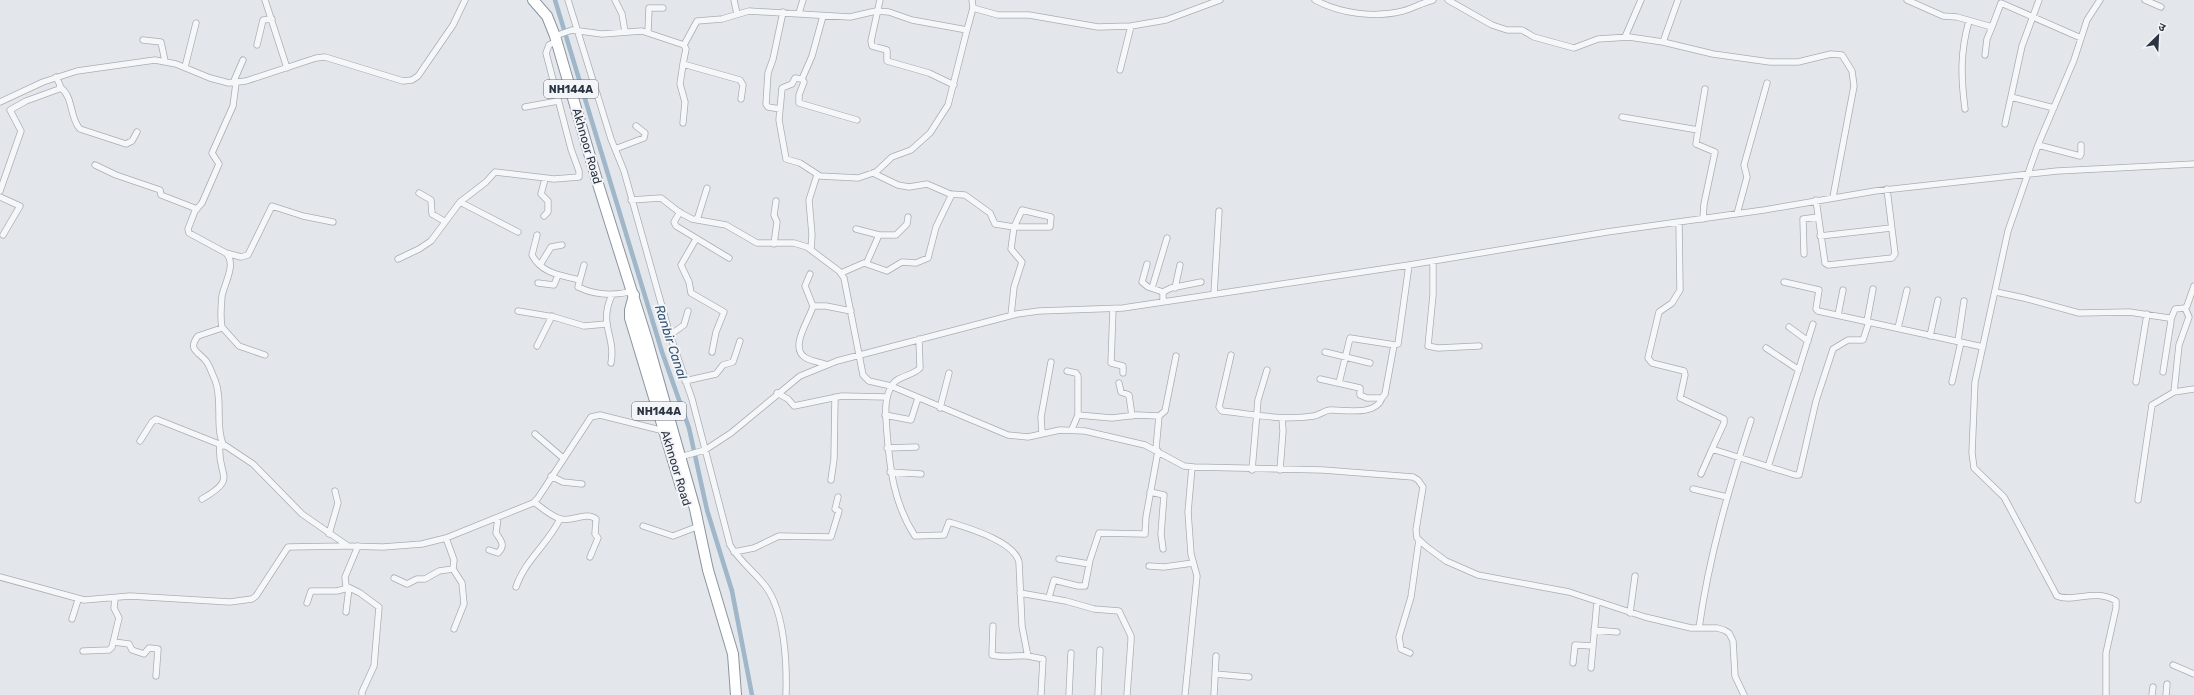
<svg xmlns="http://www.w3.org/2000/svg" width="2194" height="695" font-family="Rubik,'Noto Sans Devanagari',sans-serif">
<style>
.lines{fill:none;stroke-linecap:round;stroke-linejoin:round}
.canal{stroke:#a0b6c9;stroke-width:4.5}
.street-casing{stroke:#a8aeb5;stroke-width:7}
.highway-casing{stroke:#8b95a1;stroke-width:12}
.street{stroke:#f6f7f9;stroke-width:5.5}
.highway{stroke:#fff;stroke-width:10}
.labels{text-anchor:middle;dominant-baseline:central;stroke-width:4;stroke-linejoin:round;paint-order:stroke}
.shield{fill:#f3f5f8;stroke:#686f79;stroke-width:1}
.shield-label{font-size:11px;font-weight:bold;fill:#2c3543}
.street-label{font-size:12px;fill:#2c3543;stroke:#f3f5f8}
.water-label{font-size:13px;font-style:italic;fill:#375675;stroke:#f3f5f8}
</style>
<rect width="100%" height="100%" fill="#e3e7eb"/>
<g class="lines">
<path class="canal" d="M 555,0 L 662,352 L 689,428 L 707,510 L 732,591 L 752,695"/>
<g class="street-casing">
<path id="street" d="M 265,0 L 287,68
M 568,0 L 611,139 L 624,171 L 670,335 L 692,399 L 730,545 C 739,561 755,572 766,587 C 785,613 787,664 786,695
M 615,0 L 622,14 L 625,32
M 734,0 L 737,14
M 880,0 L 871,41 L 872,46 L 887,50 L 887,61 L 929,73 L 954,85
M 972,0 L 973,8
M 1315,0 C 1341,14 1375,18 1403,11 C 1413,8 1422,3 1433,0
M 1448,0 L 1492,25 L 1507,30 L 1522,30 L 1534,37 L 1574,48 L 1598,39 L 1629,37 L 1663,42 L 1713,54 L 1770,62 L 1798,62 L 1831,54 L 1842,55 L 1852,71 L 1854,86 L 1833,197
M 1907,0 L 1943,16 L 1957,17 L 1992,27 L 2001,3 L 2081,38
M 2100,0 L 2087,20 L 2074,60 L 2038,145 L 2008,231 L 1975,382 L 1972,453 L 1974,468 L 2004,497 L 2057,596 C 2073,603 2095,588 2116,601 L 2116,608 L 2106,653 L 2106,695
M 2145,0 L 2161,7
M 799,13 L 803,0
M 823,16 L 812,56 L 802,79 L 795,78 L 792,84 L 782,88 L 779,120 L 786,159 L 800,163 L 820,176 L 858,178 L 876,172 L 892,157 L 911,150 L 930,133 L 948,105 L 967,30
M 648,32 L 649,8 L 663,8
M 555,36 L 572,30 L 602,34 L 642,31 L 684,45 L 697,21 L 722,19 L 749,11 L 850,17 L 876,11 L 889,12 L 912,20 L 967,30 L 973,8 L 998,15 L 1029,15 L 1098,27 L 1131,26 L 1166,20 L 1220,0
M 1625,37 L 1641,0
M 143,40 L 161,42 L 165,61
M 1663,42 L 1678,0
M 257,45 L 263,20 L 272,19
M 684,45 L 686,49 L 683,64 L 740,80 L 743,85 L 741,99
M 1985,55 L 1987,39 L 1992,27
M 185,67 L 196,23
M 1120,70 L 1131,26
M 802,79 L 804,82 L 799,95 L 799,103 L 857,120
M 233,83 L 243,60
M 236,83 L 233,106 L 212,153 L 219,164 L 202,203 L 195,211 L 188,229 L 189,233 L 226,253 C 237,264 224,284 222,296 C 221,306 220,317 222,328 L 198,336 C 187,350 199,352 206,361 C 210,366 212,374 215,380 C 223,400 215,426 223,444 L 253,464 L 302,514 L 348,546 L 383,547 L 422,544 L 446,538 L 533,503 L 538,498 L 591,417 L 600,415 L 664,431
M 60,87 C 74,97 69,117 80,129 L 126,144 L 132,141 L 137,132
M 2011,97 L 2054,108
M 0,102 L 43,82 L 77,71 L 155,60 L 176,64 L 210,78 L 229,83 L 246,81 L 316,58 L 325,57 L 403,81 L 412,80 L 418,76 L 453,25 L 465,0
M 525,107 L 558,101
M 780,109 L 768,107 L 766,104 L 768,73 L 773,59 L 783,12
M 1965,109 C 1961,78 1960,52 1969,21
M 1622,117 L 1698,130 L 1696,144 L 1715,152 L 1704,204 L 1703,219
M 683,123 L 685,102 L 680,84 L 683,64
M 2005,124 L 2022,46 L 2039,0
M 1698,130 L 1705,89
M 2038,145 L 2080,156 L 2081,154 L 2081,145
M 615,149 L 644,138 L 645,133 L 636,126
M 95,165 L 116,175 L 160,190 L 161,195 L 197,209
M 873,173 L 898,185 L 909,187 L 927,184 L 950,194 L 965,195 L 990,213 L 995,224 L 1014,227 L 1011,249 L 1022,262 L 1014,287 L 1011,315
M 0,191 L 21,131 L 10,110 L 26,101 L 59,89 L 60,85 L 56,77
M 419,193 L 431,200 L 432,214 L 444,221
M 0,197 L 20,206 L 3,235
M 631,200 L 661,198 L 679,212 L 692,219 L 726,225 L 757,243 L 794,243 L 807,247 L 839,271 L 844,278 L 863,375 L 869,381 L 891,386 L 1008,435 L 1028,437 L 1060,430 L 1085,431 L 1145,445 L 1184,466 L 1194,467 L 1323,470 L 1413,477 L 1418,480 L 1423,487 L 1416,530 L 1417,538 L 1427,547 L 1446,561 L 1478,575 L 1569,592 L 1645,617 L 1691,628 L 1717,628 L 1724,630 L 1729,633 L 1733,641 L 1735,676 L 1744,695
M 1816,200 L 1825,263 L 1828,265 L 1892,258 L 1895,254 L 1887,189
M 460,202 L 518,232
M 1022,210 L 1051,217 L 1050,227 L 1014,227 Z
M 680,212 L 674,222 L 676,226 L 729,258
M 1737,214 L 1747,177 L 1744,165 L 1767,83
M 544,216 L 548,212 L 548,201 L 541,194 L 545,179
M 697,220 L 707,188
M 1679,222 L 1680,290 L 1672,303 L 1659,312 L 1648,358 L 1652,363 L 1684,371 L 1685,375 L 1680,398 L 1724,419 L 1724,423 L 1712,449 L 1795,475 L 1799,475 L 1816,401 L 1833,349 L 1848,340 L 1863,340 L 1869,322
M 856,229 L 879,235
M 537,235 L 532,255 C 542,274 561,275 579,280
M 1820,236 L 1891,228
M 696,239 L 681,265 L 689,282 L 691,293 L 724,312 L 716,332 L 712,352
M 774,244 L 777,222 L 774,215 L 776,201
M 811,249 L 812,235 L 809,200 L 817,175
M 226,253 L 241,257 L 248,255 L 272,206 L 303,216 L 333,222
M 1804,254 L 1803,219 L 1818,217
M 398,259 L 419,249 L 431,241 L 460,202 L 486,182 L 495,172 L 554,179 L 579,177 L 579,171 L 571,149 L 546,53 L 549,45 L 557,41
M 1433,261 L 1433,295 L 1428,346 L 1438,348 L 1479,346
M 867,262 L 879,235 L 896,235 L 907,224 L 908,217
M 1147,264 L 1142,282 L 1148,287 L 1163,292 L 1163,302
M 540,265 L 551,247 L 562,245
M 584,265 L 578,287 C 595,295 615,296 633,291
M 841,273 L 864,263 L 887,271 L 902,262 L 916,263 L 928,258 L 936,227 L 952,194
M 810,274 L 805,286 L 813,306 C 810,319 788,348 806,358 C 813,362 821,362 827,365
M 1784,282 L 1819,290 L 1816,309 L 1818,311 L 1983,347
M 538,283 L 554,285 L 558,275
M 1152,288 L 1167,238
M 1175,288 L 1180,265
M 1163,292 L 1171,288 L 1201,282
M 1996,292 L 2024,298 L 2079,313 L 2129,312 L 2169,318 L 2171,321 L 2163,372
M 1214,294 L 1219,211
M 813,306 L 826,306 L 851,311
M 1113,309 L 1111,363 L 1123,366 L 1123,373
M 518,311 L 554,317 L 584,326 L 606,324
M 1838,315 L 1843,290
M 2171,319 L 2175,309 L 2185,308 L 2187,306 L 2194,286
M 1867,321 L 1873,289
M 222,327 L 239,346 L 265,355
M 1789,327 L 1808,341
M 1898,328 L 1907,290
M 670,335 L 684,325 L 688,311
M 1930,336 L 1938,300
M 919,339 L 920,368 C 913,376 897,376 892,385 C 883,400 886,417 887,433 C 890,470 894,504 915,536 L 944,535 L 949,522 C 968,528 1014,541 1019,562 L 1022,626 L 1027,652 L 1028,656 L 1043,659 L 1041,695
M 1958,341 L 1964,301
M 537,346 L 552,316
M 1766,348 L 1799,370
M 1325,352 L 1370,363
M 1231,355 L 1219,407 L 1222,411 C 1252,414 1284,421 1314,416 C 1321,415 1324,410 1331,410 C 1346,410 1376,416 1382,398
M 611,363 C 616,336 598,325 612,295
M 1067,371 L 1076,373 L 1078,376 L 1078,415 L 1072,429
M 1320,379 L 1360,388 L 1360,395 L 1367,398 L 1382,398 L 1385,394 L 1394,345
M 685,381 L 716,374 L 723,365 L 733,362 L 740,341
M 1952,382 L 1961,342
M 2136,382 L 2147,314
M 1119,383 L 1121,392 L 1129,395 L 1132,416
M 1339,383 L 1350,338 L 1395,345 L 1398,344 L 1409,265
M 2174,392 L 2179,345 L 2189,317 L 2185,308
M 777,393 L 788,399 L 794,406 L 842,396 L 887,397
M 940,408 L 949,373
M 885,415 L 911,420 L 918,398
M 1078,415 L 1112,418 L 1137,415 L 1159,416
M 535,434 L 563,458
M 1042,434 L 1041,417 L 1051,362
M 140,441 L 152,422 L 156,419 L 224,446
M 887,448 L 916,447
M 1156,449 L 1159,416 L 1165,411 L 1176,356
M 680,457 L 705,450 L 731,433 L 800,376 L 837,361 L 1017,314 L 1039,311 L 1123,308 L 1409,265 L 1607,232 L 1764,210 L 1875,191 L 2057,171 L 2194,164
M 1768,467 L 1813,324
M 1252,470 L 1258,400 L 1267,370
M 1280,470 L 1283,431 L 1282,418
M 890,472 L 921,474
M 1701,474 L 1712,449
M 551,476 L 563,482 L 582,484
M 831,480 L 834,459 L 835,397
M 1693,489 L 1727,497
M 1150,492 L 1164,495 L 1161,534 L 1163,549
M 202,499 C 240,477 216,477 220,444
M 2138,500 L 2152,405 L 2174,392 L 2194,389
M 534,502 C 542,508 552,517 561,519 C 573,522 586,511 596,519 L 595,534 L 598,538 L 590,557
M 643,526 L 673,536 L 699,526
M 329,534 L 338,503 L 335,491
M 446,538 L 454,560 L 453,569 L 462,583 L 464,604 L 454,629
M 358,546 L 345,577 L 346,586 L 360,593 L 379,607 L 374,666 L 362,692 L 362,695
M 489,550 L 498,553 C 506,545 501,541 496,533 L 498,518
M 734,552 L 754,548 L 779,536 L 831,537 L 839,511 L 835,509 L 838,497
M 1059,559 L 1089,564
M 1149,566 L 1164,567 L 1193,563
M 0,577 L 84,600 L 130,596 L 230,602 L 252,599 L 256,596 L 288,547 L 346,546
M 394,578 L 407,584 L 417,579 L 425,579 L 439,571 L 453,569
M 516,587 C 525,560 548,544 560,519
M 1020,593 L 1066,601 L 1094,609 L 1119,611 L 1131,636 L 1131,641 L 1127,695
M 1049,597 L 1054,580 L 1078,586 L 1085,586 L 1090,560 L 1099,533 L 1145,534 L 1146,517 L 1158,451
M 307,603 L 311,591 L 337,591 L 348,588
M 346,612 L 349,588
M 1630,613 L 1635,576
M 72,619 L 78,600
M 993,626 L 992,655 C 1003,658 1016,655 1028,656
M 1699,628 C 1709,556 1729,488 1751,420
M 1594,630 L 1617,632
M 114,642 L 129,644 L 132,650 L 144,654 L 149,648 L 158,649 L 156,676
M 83,651 L 109,650 L 112,647 L 119,618 L 114,608 L 115,598
M 1410,653 L 1401,649 L 1399,637 L 1411,597 L 1419,540
M 1573,663 L 1575,645 L 1593,646
M 2173,665 L 2194,674
M 1591,668 L 1597,602
M 1215,674 L 1249,677
M 1069,695 L 1071,653
M 1098,695 L 1100,650
M 1185,695 L 1197,576 L 1191,554 L 1188,512 L 1192,467
M 1214,695 L 1216,656
M 2152,695 L 2153,687
M 2166,695 L 2167,684"/>
</g>
<g class="highway-casing">
<path id="highway" d="M 533,0 L 547,16 L 555,36 L 598,184 L 647,340 L 695,509 L 708,570 L 733,654 L 736,695
M 634,295 L 630,310 L 630,318 L 681,487"/>
</g>
<use href="#street" class="street"/>
<use href="#highway" class="highway"/>
</g>
<g class="labels">
<g class="shield">
<rect x="544" y="80" width="54" height="18" rx="3"/>
<rect x="632" y="402" width="54" height="18" rx="3"/>
</g>
<g class="shield-label">
<text x="571" y="89">NH144A</text>
<text x="659" y="411">NH144A</text>
</g>
<g class="street-label">
<text transform="translate(587 146) rotate(74)">Akhnoor Road</text>
<text transform="translate(676 468) rotate(73)">Akhnoor Road</text>
</g>
<g class="water-label">
<text transform="translate(671 342) rotate(72)">Ranbir Canal</text>
</g>
</g>
<g transform="translate(2158 36) rotate(24)" stroke="#f3f5f8" stroke-width="3" paint-order="stroke">
<path d="M0-3L7 15L0 10L-7 15Z" fill="#2c3543"/>
<text y="-6" font-size="11" font-weight="bold" text-anchor="middle" fill="#2c3543">उ</text>
</g>
</svg>
